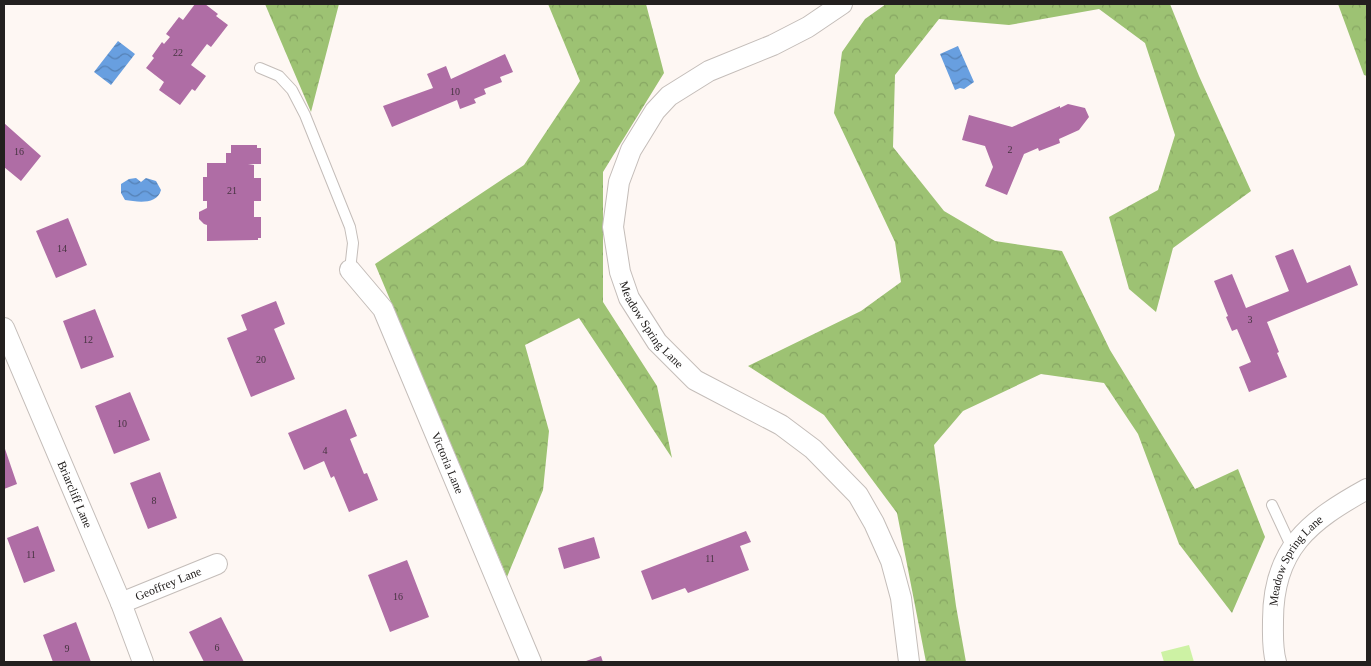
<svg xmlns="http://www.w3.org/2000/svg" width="1371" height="666" font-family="'Times New Roman',serif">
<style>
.green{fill:#cdf2a4}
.forest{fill:url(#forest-crowns)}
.water{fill:url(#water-waves)}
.building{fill:#af6da5}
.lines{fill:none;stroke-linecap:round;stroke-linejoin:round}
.lane-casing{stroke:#c4bdb9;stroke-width:12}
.street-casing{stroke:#c4bdb9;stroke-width:22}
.lane{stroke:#fff;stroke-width:10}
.street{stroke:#fff;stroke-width:20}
.labels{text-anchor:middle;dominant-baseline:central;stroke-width:4.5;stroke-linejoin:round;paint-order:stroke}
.number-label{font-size:10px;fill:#463340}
.street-label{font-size:12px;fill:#23201f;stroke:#fff}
</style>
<defs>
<pattern id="forest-crowns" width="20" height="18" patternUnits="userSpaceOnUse" patternTransform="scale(1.25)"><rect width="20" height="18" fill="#9dc273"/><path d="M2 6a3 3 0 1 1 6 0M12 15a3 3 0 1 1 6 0" fill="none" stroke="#87a663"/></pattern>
<pattern id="water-waves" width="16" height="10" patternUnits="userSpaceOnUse" patternTransform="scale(1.25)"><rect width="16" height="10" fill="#689fe0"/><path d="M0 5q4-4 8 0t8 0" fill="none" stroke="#5581b5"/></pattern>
</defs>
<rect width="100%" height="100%" fill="#fef7f3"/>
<path class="green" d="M 1189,645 L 1194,662 L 1164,662 L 1161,652 Z"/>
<path class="forest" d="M 265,4 L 339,4 L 311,112 Z
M 548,4 L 646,4 L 664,73 L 603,172 L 603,302 L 657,386 L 672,458 L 579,318 L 525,345 L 549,431 L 543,490 L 507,577 L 375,264 L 524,165 L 580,81 Z
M 886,4 L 1170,4 L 1199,76 L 1251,191 L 1173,248 L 1156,312 L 1129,289 L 1109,217 L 1158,190 L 1175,135 L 1145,43 L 1099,9 L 1009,25 L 939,19 L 895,75 L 893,147 L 944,211 L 995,241 L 1062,251 L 1110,350 L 1195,489 L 1238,469 L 1265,537 L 1232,613 L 1179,544 L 1138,434 L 1104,383 L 1041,374 L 963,411 L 934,445 L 956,606 L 966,662 L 926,662 L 897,513 L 824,415 L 748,366 L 861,311 L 901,282 L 895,242 L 834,113 L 842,52 L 865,19 Z
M 1338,4 L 1367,4 L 1367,76 L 1364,75 Z"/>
<path class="water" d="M 118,41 L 135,54 L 111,85 L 94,72 Z
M 958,46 L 974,82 L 964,89 L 960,88 L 955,90 L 940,54 Z
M 136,178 L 141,182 L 146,178 L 156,181 L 161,190 C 157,205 138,202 125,200 L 121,193 L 121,184 L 129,179 Z"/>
<path class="building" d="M 195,4 L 205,4 L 218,14 L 216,16 L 228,25 L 211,47 L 207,44 L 191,65 L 206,76 L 195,91 L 192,89 L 180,105 L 159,90 L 164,82 L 146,68 L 154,58 L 152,56 L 162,42 L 164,44 L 170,37 L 166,34 L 179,17 L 183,20 Z
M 505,54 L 513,72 L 500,77 L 502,82 L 484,89 L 486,94 L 474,99 L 476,103 L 460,109 L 457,100 L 392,127 L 383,106 L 433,88 L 427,74 L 446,66 L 451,79 Z
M 1068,104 L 1085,108 L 1089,117 L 1079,130 L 1059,139 L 1060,143 L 1039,151 L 1038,148 L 1024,154 L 1007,195 L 985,186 L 993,167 L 985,146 L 962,140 L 969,115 L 1012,127 L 1060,106 L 1060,108 Z
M 4,123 L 41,156 L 21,181 L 4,167 Z
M 231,145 L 257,145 L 257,148 L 261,148 L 261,164 L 248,164 L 254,165 L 254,178 L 261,178 L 261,201 L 254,201 L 254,217 L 261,217 L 261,238 L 258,238 L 258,240 L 207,241 L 207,225 L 204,224 L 199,219 L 199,212 L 207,208 L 207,201 L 203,201 L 203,177 L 207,177 L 207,163 L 226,163 L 226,153 L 231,153 Z
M 68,218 L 87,265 L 56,278 L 36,231 Z
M 1293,249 L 1307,283 L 1350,265 L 1358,285 L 1267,322 L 1279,352 L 1277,353 L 1287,377 L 1249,392 L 1239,367 L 1251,362 L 1237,329 L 1232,331 L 1226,317 L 1228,316 L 1214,281 L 1232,274 L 1246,308 L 1289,291 L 1275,256 Z
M 276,301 L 285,324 L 274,329 L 295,379 L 251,397 L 227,338 L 247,330 L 241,315 Z
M 95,309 L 114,357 L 81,369 L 63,321 Z
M 130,392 L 150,440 L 114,454 L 95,406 Z
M 346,409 L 357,436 L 350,439 L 364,474 L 367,473 L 378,500 L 349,512 L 334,476 L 331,478 L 324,461 L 304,470 L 288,433 Z
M 4,446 L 17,484 L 4,489 Z
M 160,472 L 177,518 L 148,529 L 130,483 Z
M 38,526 L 55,571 L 24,583 L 7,538 Z
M 746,531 L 751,542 L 740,546 L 749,570 L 688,593 L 685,588 L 652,600 L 641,571 Z
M 594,537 L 600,558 L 564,569 L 558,548 Z
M 407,560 L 429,617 L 390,632 L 368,575 Z
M 221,617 L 244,662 L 204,662 L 189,632 Z
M 76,622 L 91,662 L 53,662 L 43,635 Z
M 601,656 L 603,662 L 583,662 Z"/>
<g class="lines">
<g class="lane-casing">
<path id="lane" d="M 260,68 L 279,76 L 292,90 L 305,115 L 350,227 L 353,243 L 350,270
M 1272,505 L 1292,548"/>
</g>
<g class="street-casing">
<g id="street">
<path id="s1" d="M 842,4 L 808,27 L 773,45 L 709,71 L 669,96 L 655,111 L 631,150 L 619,182 L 613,227 L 620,272 L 629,298 L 657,342 L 695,380 L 781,425 L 813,449 L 858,495 L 874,523 L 891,561 L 901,598 L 909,662"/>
<path id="s2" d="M 350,270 L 383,309 L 531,662"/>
<path id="s3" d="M 4,328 L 121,603 L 143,662"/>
<path id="s4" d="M 121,603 L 217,564"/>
<path id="s5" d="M 1276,662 C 1272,648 1273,635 1273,620 C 1273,549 1309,521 1367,489"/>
</g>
</g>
<use href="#lane" class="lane"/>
<use href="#street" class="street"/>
</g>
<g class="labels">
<g class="number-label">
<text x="178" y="52">22</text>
<text x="455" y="91">10</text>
<text x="1010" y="149">2</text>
<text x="19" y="151">16</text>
<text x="232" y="190">21</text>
<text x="62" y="248">14</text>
<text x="1250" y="319">3</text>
<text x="88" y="339">12</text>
<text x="261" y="359">20</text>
<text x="122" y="423">10</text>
<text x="325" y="450">4</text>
<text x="154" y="500">8</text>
<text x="31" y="554">11</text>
<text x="710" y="558">11</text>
<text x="398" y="596">16</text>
<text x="217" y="647">6</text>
<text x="67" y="648">9</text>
</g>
<g class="street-label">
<text stroke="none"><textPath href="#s1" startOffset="450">Meadow Spring Lane</textPath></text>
<text stroke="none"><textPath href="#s2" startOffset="218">Victoria Lane</textPath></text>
<text stroke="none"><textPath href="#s3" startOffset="181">Briarcliff Lane</textPath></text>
<text stroke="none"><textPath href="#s5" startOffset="108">Meadow Spring Lane</textPath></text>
<text stroke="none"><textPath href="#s4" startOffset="51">Geoffrey Lane</textPath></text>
</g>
</g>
<rect width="1371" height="666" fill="none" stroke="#23201f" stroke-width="10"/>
</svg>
